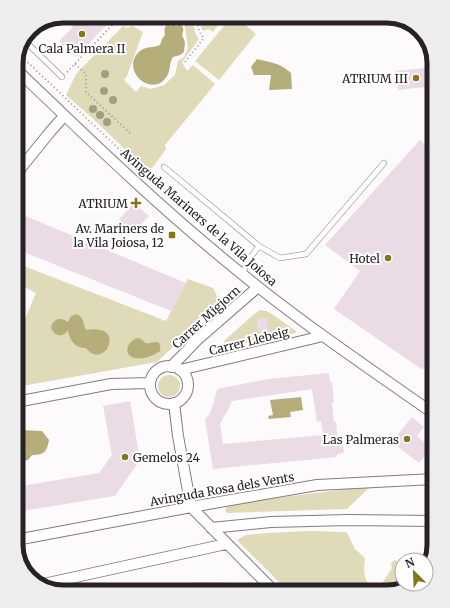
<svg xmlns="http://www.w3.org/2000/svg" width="450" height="608" font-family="Merriweather,serif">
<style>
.green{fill:#dfdab7}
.water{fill:#b5ad7a}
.building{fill:#ebdbe5;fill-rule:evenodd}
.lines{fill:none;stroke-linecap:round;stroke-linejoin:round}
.lane-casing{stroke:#877882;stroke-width:6}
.street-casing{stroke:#877882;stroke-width:12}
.path{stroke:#9b979a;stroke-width:2;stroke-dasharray:1 3;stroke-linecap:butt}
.lane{stroke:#fff;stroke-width:5}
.street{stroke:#fff;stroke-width:10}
.tree{fill:#a49e7e}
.poi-dot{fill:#847619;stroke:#fff;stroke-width:1.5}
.labels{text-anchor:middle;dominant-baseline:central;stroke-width:4;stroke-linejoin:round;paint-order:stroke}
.poi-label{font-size:12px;fill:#272125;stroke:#fff;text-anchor:end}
.street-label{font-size:12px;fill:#272125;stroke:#fff}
.rim{fill:none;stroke:#272125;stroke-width:5}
</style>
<rect width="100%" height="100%" fill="#fdfafc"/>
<path class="green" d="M 188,16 L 195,16 C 195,27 192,29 199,39 L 182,62 L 187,71 L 193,65 L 215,84 L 165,145 L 166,149 L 153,167 L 147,170 L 91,117 L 66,95 L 76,74 L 123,26 L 126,28 L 133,26 L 143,32 L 127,76 L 124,80 L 136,92 L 141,86 L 151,89 L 164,85 L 175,75 L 178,61 L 184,57 L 188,48 L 184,21 Z
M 203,16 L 225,16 L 213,32 L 208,29 L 204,31 C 198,28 202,21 203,16 Z
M 232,16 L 235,16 L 256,34 L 219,80 L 195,61 Z
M 16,263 L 166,321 L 188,279 L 213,288 L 220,302 L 157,362 L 16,387 L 16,340 L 36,293 L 16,283 Z
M 260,310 L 266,311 L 272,314 L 286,324 L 296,331 L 296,333 L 227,347 L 225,345 L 224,343 L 225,340 L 253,315 Z
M158 386a11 11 0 1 1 22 0a11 11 0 1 1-22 0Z
M 371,486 L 347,509 L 227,513 L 225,510 L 229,504 Z
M 309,531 L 345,532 L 347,533 L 355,549 L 365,558 C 363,575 364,578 373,592 L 316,592 C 307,582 294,584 282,585 L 237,540 L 246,535 L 268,533 Z
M 395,560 L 402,564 C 402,580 397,579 388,590 L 381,585 L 392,568 L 391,565 L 392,562 Z"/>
<path class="water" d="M 168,24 L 170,26 L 173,25 L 177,26 L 180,24 C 184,27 184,30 182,35 L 185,42 L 184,52 L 180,55 L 173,57 C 168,64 172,72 164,80 C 148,96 120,68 140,51 C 146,46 153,48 160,45 L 162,39 L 165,35 C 164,30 164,27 168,24 Z
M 257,59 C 271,63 279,62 291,73 L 292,89 L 269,90 L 271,75 L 254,75 L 251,67 Z
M 77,314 L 82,318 L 85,328 L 87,330 C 91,329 96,329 100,330 C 122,334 102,369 86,348 C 75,348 70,341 68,331 L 67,331 C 62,339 53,335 51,327 C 54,318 61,317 68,322 L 71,316 Z
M 137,338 C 143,339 142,341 146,343 C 152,345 162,336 160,351 C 156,354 152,355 148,357 C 144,358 140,359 135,358 C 123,356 126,342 137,338 Z
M 301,397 L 303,410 L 290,412 L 291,417 L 269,419 L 268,416 L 273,415 L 270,400 Z
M 20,430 L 42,431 L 49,440 C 47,452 44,455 32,455 L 28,460 L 21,461 L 17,456 L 16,456 L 16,432 Z"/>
<path class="building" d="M 74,16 L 115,16 L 76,57 L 59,41 L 73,27 L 68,22 Z
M 434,67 L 434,86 L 398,90 L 396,71 Z
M 420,140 L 434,153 L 434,373 L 420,368 L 334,309 L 360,271 L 325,245 Z
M 134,203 L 149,216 L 134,232 L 119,219 Z
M 16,212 L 186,283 L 171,311 L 16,249 Z
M 16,296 L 24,299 L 16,318 Z
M 267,318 L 268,330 L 258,331 L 257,319 Z
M 329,373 L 330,382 L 332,382 L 334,403 L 332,402 L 334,422 L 336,421 L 338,444 L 341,444 L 341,445 L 343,446 L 344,453 L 341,453 L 341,454 L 337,454 L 337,457 L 213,469 L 205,419 L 209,415 L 213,405 L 217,389 L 268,379 ZM 312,389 L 317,422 L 321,421 L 323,435 L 223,444 L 220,424 L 230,406 L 232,401 Z
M 130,401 L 140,460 L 115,496 L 16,512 L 16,487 L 99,473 L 112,455 L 103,406 Z
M 412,417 L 424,427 L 417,436 L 431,448 L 419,463 L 392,442 Z
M 198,582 L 231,583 L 236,592 L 156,592 Z"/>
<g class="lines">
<g class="lane-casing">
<path id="lane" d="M 25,41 L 62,77
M 164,167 L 259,246 L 250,258 L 242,274
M 259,246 L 280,258 L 306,254 L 384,163"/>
</g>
<g class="street-casing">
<path id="street" d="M 16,69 C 89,139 162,210 242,274 C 303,324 369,368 434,414
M 16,174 L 50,132 L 64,116
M150 385a19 19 0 1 1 38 0a19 19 0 1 1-38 0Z
M 171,367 L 197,340 L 258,287
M 180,370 L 323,336
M 16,402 L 111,384 L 150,383
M 174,403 L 178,436 L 191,507 L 275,592
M 211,528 L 271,522 L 348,520 L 434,521
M 16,540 L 191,507 L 317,485 L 434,479
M 426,568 L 429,563
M 39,585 L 226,544
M 287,592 C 294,588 301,588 309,592"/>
</g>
<path class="path" d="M 19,54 L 159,187 L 200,218 L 244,253
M 185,62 L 204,38 C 198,31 197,25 198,16
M 75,64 L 86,74 L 86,92 L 131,134
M 67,72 L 121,16"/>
<use href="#lane" class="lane"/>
<use href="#street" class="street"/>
</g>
<g class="tree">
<circle cx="105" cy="74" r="4"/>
<circle cx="104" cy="91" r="4"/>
<circle cx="113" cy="100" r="4"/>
<circle cx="93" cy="109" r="4"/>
<circle cx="100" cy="115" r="4"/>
<circle cx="107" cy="122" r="4"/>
</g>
<g class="poi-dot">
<circle cx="82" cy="34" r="4"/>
<circle cx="416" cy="78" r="4"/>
<path d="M134 197h4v4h4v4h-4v4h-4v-4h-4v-4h4z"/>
<rect x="168" y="231" width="8" height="8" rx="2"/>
<circle cx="388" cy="258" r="4"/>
<circle cx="407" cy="439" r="4"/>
<circle cx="125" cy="457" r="4"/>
</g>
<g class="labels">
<g class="poi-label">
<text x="82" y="48" text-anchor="middle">Cala Palmera II</text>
<text x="408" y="78">ATRIUM III</text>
<text x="128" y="203">ATRIUM</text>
<text x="164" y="228">Av. Mariners de<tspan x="164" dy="14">la Vila Joiosa, 12</tspan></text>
<text x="380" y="258">Hotel</text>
<text x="399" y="439">Las Palmeras</text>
<text x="133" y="457" text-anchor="start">Gemelos 24</text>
</g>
<g class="street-label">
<text transform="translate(199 217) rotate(41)">Avinguda Mariners de la Vila Joiosa</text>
<text transform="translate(206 317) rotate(-42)">Carrer Migjorn</text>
<text transform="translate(249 341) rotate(-14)">Carrer Llebeig</text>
<text transform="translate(222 489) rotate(-10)">Avinguda Rosa dels Vents</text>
</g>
</g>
<path d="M0 0H450V608H0ZM63 23H387A40 40 0 0 1 427 63V545A40 40 0 0 1 387 585H63A40 40 0 0 1 23 545V63A40 40 0 0 1 63 23Z" fill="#eeedee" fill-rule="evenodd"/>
<path class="rim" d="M63 23H387A40 40 0 0 1 427 63V545A40 40 0 0 1 387 585H63A40 40 0 0 1 23 545V63A40 40 0 0 1 63 23Z"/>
<g transform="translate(414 572) rotate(336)"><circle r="19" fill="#ffffff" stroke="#a9a6a8"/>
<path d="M0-3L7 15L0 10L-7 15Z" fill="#847619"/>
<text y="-6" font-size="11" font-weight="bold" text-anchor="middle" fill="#272125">N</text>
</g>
</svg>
